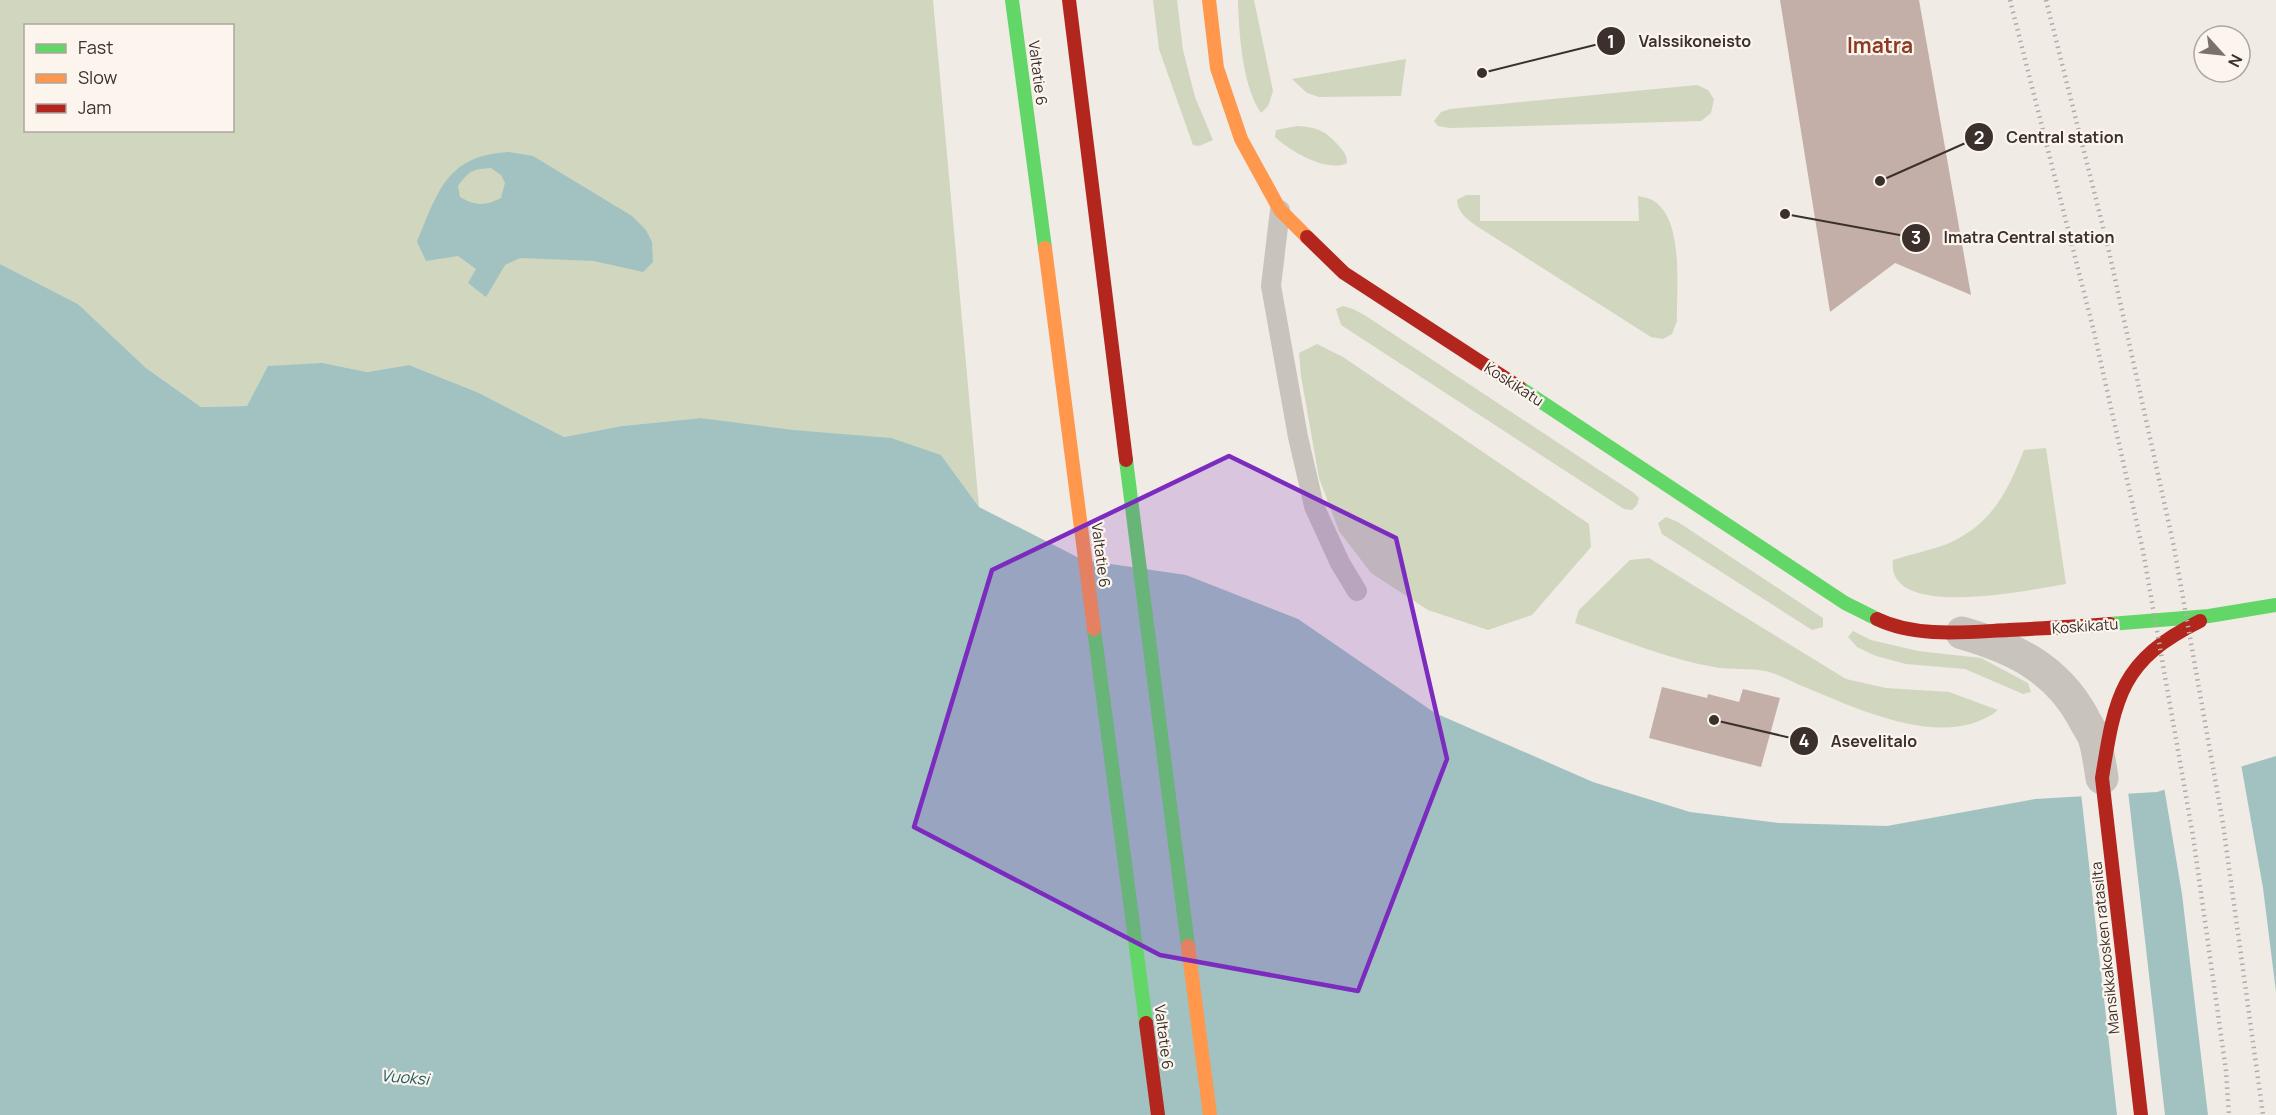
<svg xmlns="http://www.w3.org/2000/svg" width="2276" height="1115" font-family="Manrope,sans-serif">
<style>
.green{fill:#d1d6bf;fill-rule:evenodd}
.water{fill:#a1c2c1;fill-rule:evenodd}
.pier{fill:#f0ebe5}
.building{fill:#c3afa7}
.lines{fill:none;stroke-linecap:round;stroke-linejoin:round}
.lane{stroke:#c9c3be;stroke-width:20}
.street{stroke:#c9c3be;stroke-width:33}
.fast{stroke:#63d668;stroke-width:14}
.slow{stroke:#ff974d;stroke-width:14}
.jam{stroke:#b3261e;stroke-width:14}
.rail{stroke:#b1aca8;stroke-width:4.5;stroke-dasharray:1.5 4.5;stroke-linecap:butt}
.marked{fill:#7b2cbf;fill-opacity:0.2;stroke:#7b2cbf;stroke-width:4.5;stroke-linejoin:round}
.labels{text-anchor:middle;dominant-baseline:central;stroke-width:4.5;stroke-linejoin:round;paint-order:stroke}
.street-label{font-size:15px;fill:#3b302b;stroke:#fbf5ee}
.water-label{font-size:16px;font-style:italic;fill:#1f5a5e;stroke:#fbf5ee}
.district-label{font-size:21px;font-weight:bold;fill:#8c3b22;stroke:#fbf5ee}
.leader{fill:none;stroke:#3b302b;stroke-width:2}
.callout-dot{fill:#3b302b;stroke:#fbf5ee;stroke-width:2}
.mark-label{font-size:18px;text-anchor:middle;font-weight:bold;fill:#fff}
.callout-label{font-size:16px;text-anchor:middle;font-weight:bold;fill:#3b302b;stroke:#fbf5ee;stroke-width:4.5;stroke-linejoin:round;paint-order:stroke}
</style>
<rect width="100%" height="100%" fill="#f0ebe5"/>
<path class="green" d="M 0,0 L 933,0 L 979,507 L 941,455 L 701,418 L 622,426 L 564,437 L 477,392 L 409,365 L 367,372 L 323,363 L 247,406 L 201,407 L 146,368 L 78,304 L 0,264 ZM 26,26 L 232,26 L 232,130 L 26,130 Z
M 1153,0 L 1177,0 L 1183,50 L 1195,97 L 1213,140 L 1199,146 L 1193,145 L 1159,49 Z
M 1238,0 L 1254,0 L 1273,91 L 1268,106 L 1261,113 C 1242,85 1239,33 1238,0 Z
M 1406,59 L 1401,96 L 1319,97 L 1307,93 L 1292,79 Z
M 1697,85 L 1708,90 L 1714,99 L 1711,113 L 1701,121 L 1450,128 L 1438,126 L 1434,121 L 1441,112 L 1450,109 Z
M 1297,126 C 1317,127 1326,131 1339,146 C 1344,152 1347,155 1347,163 C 1327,173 1290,151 1275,137 L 1276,130 Z
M 1466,195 L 1480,195 L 1480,221 L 1639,221 L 1638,196 C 1642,197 1649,198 1652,200 C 1685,218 1676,289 1677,321 L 1672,334 L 1663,339 L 1651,337 L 1475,225 C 1466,218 1458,213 1457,200 Z
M 1343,306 L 1353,309 L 1366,316 L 1634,493 L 1639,498 L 1637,505 L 1632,510 L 1624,509 L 1341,325 L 1336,309 Z
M 1317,344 L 1343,357 L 1589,524 L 1591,547 L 1532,615 L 1488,630 L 1428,610 L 1371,573 L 1339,531 L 1319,478 L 1301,376 L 1299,353 Z
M 2046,448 L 2066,584 C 2034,589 1885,622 1893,560 C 1910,554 1929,551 1947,544 C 1991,525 2007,493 2024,450 Z
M 1666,517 L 1678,522 L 1823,618 L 1823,627 L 1812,630 L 1662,534 L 1658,523 Z
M 1649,558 L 1846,679 L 1886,688 L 1949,692 L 1998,710 C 1947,751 1860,710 1807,688 C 1794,683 1779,674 1765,671 C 1748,668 1731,670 1714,667 C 1667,659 1620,639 1575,623 L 1579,610 L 1630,560 Z
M 1853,631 L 1871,640 L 1918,651 L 1981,658 L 2028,683 L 2031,692 L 2023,694 L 1965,669 L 1906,664 L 1876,656 L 1857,647 L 1848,637 Z"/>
<path class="water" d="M 509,152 L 533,156 L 632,216 L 646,230 L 652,242 L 653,262 L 643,272 L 594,261 L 520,258 L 505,265 L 486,297 L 468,283 L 476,269 L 458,256 L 426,261 L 417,242 C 438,191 447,155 509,152 ZM 491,168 L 501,175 L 505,183 L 501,198 C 486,206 475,206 460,197 L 458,186 C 469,171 472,169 491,168 Z
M 0,264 L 78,304 L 146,368 L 201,407 L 247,406 L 268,366 L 323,363 L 367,372 L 409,365 L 477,392 L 564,437 L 622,426 L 701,418 L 793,430 L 891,438 L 941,455 L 979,507 L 1083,560 L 1186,575 L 1298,619 L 1435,713 L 1593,782 L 1690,812 L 1779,823 L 1887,826 L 2035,799 L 2157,792 L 2276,756 L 2276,1115 L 0,1115 Z"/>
<path class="pier" d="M 2241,764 L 2263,888 L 2276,992 L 2276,1115 L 2208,1115 L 2182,894 L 2164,787 Z
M 2128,791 L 2165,1115 L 2117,1115 L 2081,793 Z"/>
<path class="building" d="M 1780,0 L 1919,0 L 1971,295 L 1895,263 L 1830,312 Z
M 1662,687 L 1707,698 L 1708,694 L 1739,702 L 1743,689 L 1780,698 L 1761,767 L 1649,738 Z"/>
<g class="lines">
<path class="lane" d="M 1280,210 L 1271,286 L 1298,437 L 1314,506 L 1340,563 L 1357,591"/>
<path class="street" d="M 1962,633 C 2014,648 2056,668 2083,717 C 2086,724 2091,730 2094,737 C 2098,750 2100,765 2102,778"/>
<path class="fast" d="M 1012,0 L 1045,248
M 1519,387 L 1845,603 L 1877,619
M 1126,460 L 1188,946
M 2110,624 L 2209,616 L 2276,605
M 1094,629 L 1146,1023"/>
<path class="slow" d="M 1209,0 L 1217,68 L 1241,139 L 1280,210 L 1307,237
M 1045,248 L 1094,629
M 1188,946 L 1210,1115"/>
<path class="jam" d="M 1069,0 L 1126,460
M 1307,237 L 1344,273 L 1519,387
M 1877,619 C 1916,638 1967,632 2009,630 C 2042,628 2076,627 2110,624
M 1146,1023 L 1158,1115
M 2141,1115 L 2102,778 C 2115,696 2121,660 2200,621"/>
<path class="rail" d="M 2010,0 L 2094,332 L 2143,551 L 2193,836 L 2226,1071 L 2229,1115
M 2046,0 L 2108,247 L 2174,547 L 2223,824 L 2263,1115"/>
</g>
<path class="marked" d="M 1229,456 L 1396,538 L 1447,759 L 1358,991 L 1160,955 L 914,827 L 992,570 Z"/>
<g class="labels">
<g class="street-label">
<text transform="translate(1038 73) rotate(83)">Valtatie 6</text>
<text transform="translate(1514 384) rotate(33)">Koskikatu</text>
<text transform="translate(1101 555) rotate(83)">Valtatie 6</text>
<text transform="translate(2085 626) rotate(-4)">Koskikatu</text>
<text transform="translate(2105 948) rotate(-96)">Mansikkakosken ratasilta</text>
<text transform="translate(1164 1037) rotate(83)">Valtatie 6</text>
</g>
<g class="water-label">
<text transform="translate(405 1077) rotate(5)">Vuoksi</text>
</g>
<g class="district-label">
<text x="1880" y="45">Imatra</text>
</g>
</g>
<path class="leader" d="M1482 73L1611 41M1880 181L1979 137M1785 214L1916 238M1714 720L1804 741"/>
<g class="callout-dot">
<circle cx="1482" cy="73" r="6"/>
<circle cx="1880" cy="181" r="6"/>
<circle cx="1785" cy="214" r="6"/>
<circle cx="1714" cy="720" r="6"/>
<circle cx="1611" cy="41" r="15"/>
<circle cx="1979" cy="137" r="15"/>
<circle cx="1916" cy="238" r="15"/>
<circle cx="1804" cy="741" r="15"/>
</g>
<g class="mark-label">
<text x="1611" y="48">1</text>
<text x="1979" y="144">2</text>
<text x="1916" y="244">3</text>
<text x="1804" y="747">4</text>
</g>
<g class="callout-label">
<text x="1695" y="47">Valssikoneisto</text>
<text x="2065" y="143">Central station</text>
<text x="2029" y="243">Imatra Central station</text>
<text x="1874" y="747">Asevelitalo</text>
</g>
<rect x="24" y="24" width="210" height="108" fill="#fbf5ee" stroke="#aea6a0" stroke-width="1.5"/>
<rect x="36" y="44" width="30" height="9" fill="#63d668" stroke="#aea6a0" stroke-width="1.5"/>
<text x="78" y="54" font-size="18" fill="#3b302b">Fast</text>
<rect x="36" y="74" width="30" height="9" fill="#ff974d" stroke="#aea6a0" stroke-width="1.5"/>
<text x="78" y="84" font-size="18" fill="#3b302b">Slow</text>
<rect x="36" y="104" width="30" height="9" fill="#b3261e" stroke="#aea6a0" stroke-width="1.5"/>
<text x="78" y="114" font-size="18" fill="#3b302b">Jam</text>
<g transform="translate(2222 54) rotate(117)"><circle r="28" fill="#fbf5ee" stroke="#aea6a0" stroke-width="1.5"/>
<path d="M0-4.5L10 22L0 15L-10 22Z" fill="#7a716c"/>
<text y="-9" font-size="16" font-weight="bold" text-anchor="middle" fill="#3b302b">N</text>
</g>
</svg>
